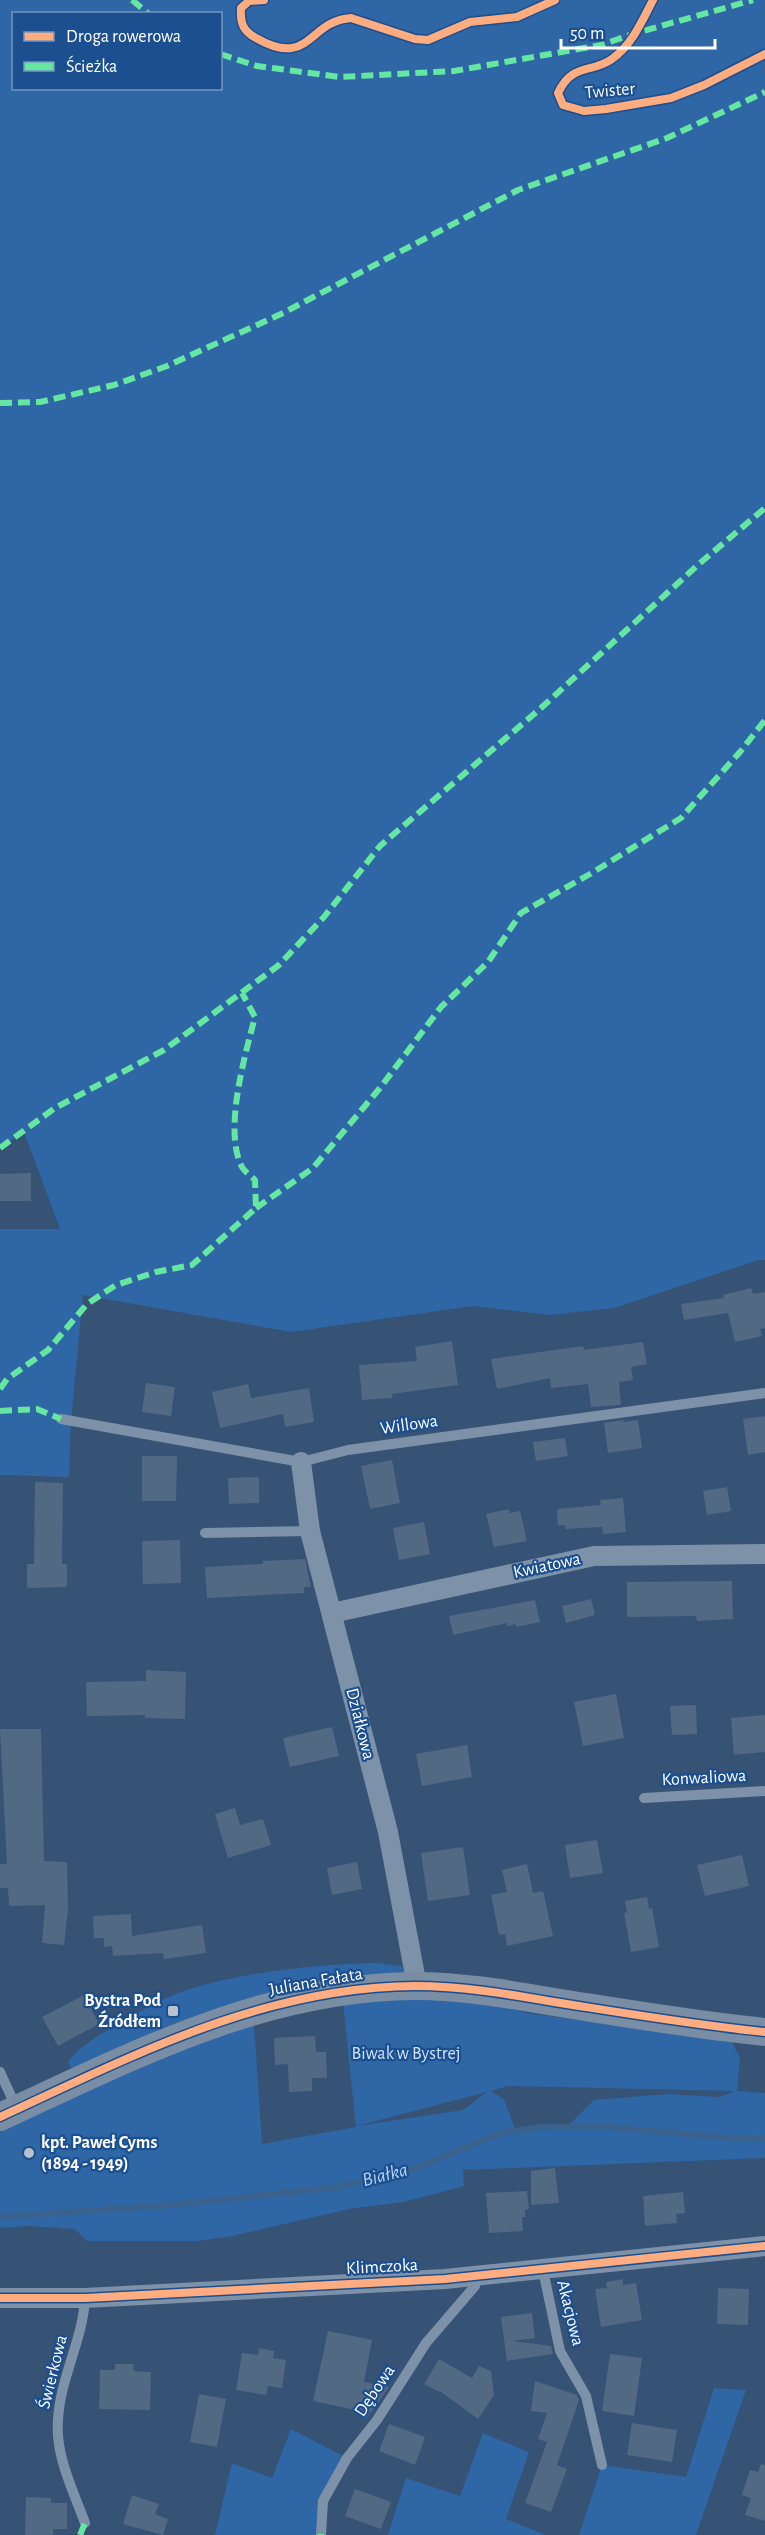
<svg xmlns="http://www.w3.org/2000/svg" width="765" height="2535" font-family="'Alegreya Sans',sans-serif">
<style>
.green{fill:#2f66a5;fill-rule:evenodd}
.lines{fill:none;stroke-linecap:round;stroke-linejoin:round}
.stream{stroke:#3b618d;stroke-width:6}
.building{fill:#526984}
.lane{stroke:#7d92a8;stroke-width:10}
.street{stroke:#7d92a8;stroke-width:20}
.secondary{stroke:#798da4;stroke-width:28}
.quiet{stroke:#66e7a1;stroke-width:6;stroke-dasharray:12 6;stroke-linecap:butt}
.cycleway-casing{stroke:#1b4f8f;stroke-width:11}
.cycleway{stroke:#ffac80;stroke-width:8}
.poi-dot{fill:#b9c2ce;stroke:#1b4f8f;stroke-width:2}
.labels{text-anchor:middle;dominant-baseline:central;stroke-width:4.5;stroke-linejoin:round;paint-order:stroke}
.street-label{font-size:18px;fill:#fff;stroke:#1b4f8f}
.poi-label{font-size:18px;font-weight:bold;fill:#fff;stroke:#1b4f8f;text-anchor:end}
.park-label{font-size:18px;fill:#cfe3fa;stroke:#1b4f8f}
.water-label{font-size:20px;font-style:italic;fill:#b5d3f5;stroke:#1b4f8f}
</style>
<rect width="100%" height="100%" fill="#365274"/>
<path class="green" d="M 0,0 L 765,0 L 765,1260 L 758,1260 L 614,1308 L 550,1315 L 473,1306 L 291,1332 L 83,1295 L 71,1421 L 69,1477 L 0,1475 L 0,1229 L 60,1229 L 24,1132 L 0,1148 ZM 14,14 L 220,14 L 220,88 L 14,88 Z
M 377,1963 L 401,1966 L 417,1986 L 253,2009 L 262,2144 L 356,2127 L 343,2003 L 404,1998 L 487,1999 L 526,2013 L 731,2040 L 740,2058 L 737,2091 L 765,2093 L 765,2158 L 463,2170 L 464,2186 L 404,2202 L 349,2209 L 232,2236 L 199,2241 L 87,2241 L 75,2229 L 28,2226 L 0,2228 L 0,2117 L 76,2081 L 68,2062 C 81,2044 103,2033 122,2022 C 146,2008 170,1994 196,1987 C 254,1971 318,1964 377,1963 ZM 508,2086 L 735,2091 L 720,2097 L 668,2094 L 594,2100 L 569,2125 L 516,2131 L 504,2099 L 491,2091 ZM 487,2092 L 463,2110 L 357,2126 Z
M 714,2388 L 746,2390 L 696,2535 L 579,2535 L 602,2465 L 686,2477 Z
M 291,2429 L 347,2458 L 323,2501 L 323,2535 L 215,2535 L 232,2463 L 272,2478 Z
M 483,2433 L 529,2452 L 506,2519 L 546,2535 L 388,2535 L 406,2478 L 460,2496 Z"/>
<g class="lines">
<path class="stream" d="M 0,2217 L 170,2205 L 331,2188 L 408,2171 L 502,2133 L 540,2127 L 599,2126 L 727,2138 L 765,2139"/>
</g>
<path class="building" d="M 31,1173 L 31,1201 L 0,1201 L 0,1174 Z
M 751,1288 L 753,1294 L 765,1292 L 765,1328 L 760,1329 L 762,1336 L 735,1342 L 728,1313 L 684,1320 L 681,1304 L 724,1298 L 723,1295 Z
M 452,1341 L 458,1385 L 392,1394 L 392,1398 L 362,1400 L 359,1365 L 417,1361 L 415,1347 Z
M 643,1342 L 647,1364 L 631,1367 L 633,1380 L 619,1382 L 621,1405 L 591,1407 L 588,1384 L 551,1388 L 550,1378 L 497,1389 L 491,1359 L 583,1346 L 584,1350 Z
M 146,1383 L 175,1387 L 171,1416 L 142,1412 Z
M 248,1384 L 251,1398 L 309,1388 L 314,1422 L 285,1427 L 283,1414 L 220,1428 L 212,1392 Z
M 765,1416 L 765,1452 L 748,1455 L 743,1419 Z
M 623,1420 L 624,1422 L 638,1420 L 642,1448 L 608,1453 L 604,1423 Z
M 565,1438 L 568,1456 L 536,1461 L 533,1442 Z
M 142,1456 L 177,1456 L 176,1501 L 142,1501 Z
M 392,1460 L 400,1503 L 370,1509 L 361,1466 Z
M 259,1477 L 259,1503 L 229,1504 L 228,1478 Z
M 35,1482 L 63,1483 L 62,1564 L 67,1564 L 67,1587 L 27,1588 L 27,1564 L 34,1564 Z
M 727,1487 L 731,1511 L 707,1515 L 703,1491 Z
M 623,1498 L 626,1532 L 603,1534 L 602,1527 L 566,1529 L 565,1525 L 558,1525 L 557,1509 L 601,1505 L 600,1500 Z
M 509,1509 L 510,1513 L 520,1511 L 527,1541 L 494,1547 L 486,1514 Z
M 424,1522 L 430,1554 L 399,1560 L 393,1528 Z
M 180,1540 L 181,1583 L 143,1584 L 142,1541 Z
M 305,1559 L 311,1587 L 304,1587 L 304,1593 L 207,1598 L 205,1567 L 263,1564 L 263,1561 Z
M 732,1581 L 733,1619 L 697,1621 L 696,1616 L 627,1617 L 627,1582 Z
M 591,1599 L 595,1615 L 566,1623 L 562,1606 Z
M 535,1600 L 540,1622 L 516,1627 L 516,1624 L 507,1626 L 507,1623 L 453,1635 L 449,1616 Z
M 146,1670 L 186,1672 L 185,1719 L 145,1718 L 145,1715 L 87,1716 L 86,1682 L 146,1681 Z
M 616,1694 L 624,1738 L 583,1746 L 574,1702 Z
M 696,1705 L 697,1734 L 672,1735 L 670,1706 Z
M 765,1715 L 765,1752 L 734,1755 L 731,1718 Z
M 332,1727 L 339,1756 L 290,1767 L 283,1738 Z
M 0,1729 L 41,1729 L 44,1861 L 67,1862 L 68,1909 L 64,1945 L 42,1943 L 45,1905 L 9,1906 L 8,1888 L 0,1888 L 0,1864 L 7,1864 Z
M 467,1745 L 472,1777 L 422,1786 L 416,1754 Z
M 235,1808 L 240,1825 L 263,1819 L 271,1845 L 228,1858 L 215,1814 Z
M 597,1840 L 603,1873 L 570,1878 L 565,1845 Z
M 463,1847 L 470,1895 L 428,1901 L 421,1853 Z
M 742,1855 L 749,1886 L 705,1896 L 697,1865 Z
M 357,1862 L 362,1889 L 332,1895 L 327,1868 Z
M 527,1864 L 533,1893 L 543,1891 L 553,1936 L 507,1946 L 505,1934 L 499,1935 L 491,1895 L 507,1892 L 502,1870 Z
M 647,1897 L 649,1909 L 652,1908 L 659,1947 L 631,1952 L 624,1913 L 627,1912 L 625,1901 Z
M 131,1914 L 132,1936 L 202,1925 L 206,1953 L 164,1959 L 163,1953 L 113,1956 L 112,1946 L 104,1947 L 104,1938 L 94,1938 L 93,1916 Z
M 84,1995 L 99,2024 L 58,2046 L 42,2017 Z
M 315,2036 L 316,2052 L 326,2052 L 327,2078 L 312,2078 L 312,2091 L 289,2092 L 288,2064 L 275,2065 L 274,2038 Z
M 555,2168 L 559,2203 L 531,2205 L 531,2171 Z
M 527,2191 L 529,2209 L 525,2210 L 525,2217 L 522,2217 L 523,2231 L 489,2233 L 486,2193 Z
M 683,2192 L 685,2213 L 676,2214 L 677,2223 L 645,2226 L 643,2196 Z
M 623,2279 L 623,2285 L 636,2283 L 642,2320 L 601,2327 L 595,2289 L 607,2288 L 606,2282 Z
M 718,2288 L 749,2289 L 748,2325 L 717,2324 Z
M 532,2313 L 535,2338 L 513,2341 L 551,2346 L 553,2354 L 507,2361 L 501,2317 Z
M 328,2331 L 372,2340 L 364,2382 L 389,2387 L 365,2420 L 360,2411 L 313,2401 Z
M 259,2348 L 274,2351 L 273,2358 L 286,2360 L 282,2388 L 268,2386 L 266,2395 L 236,2390 L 242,2353 L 258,2355 Z
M 610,2354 L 642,2358 L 634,2416 L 602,2411 Z
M 439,2359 L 472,2378 L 479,2366 L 491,2371 L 494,2395 L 478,2419 L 440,2391 L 439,2392 L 424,2384 Z
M 115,2364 L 134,2364 L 133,2371 L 151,2372 L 150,2410 L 99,2409 L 100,2370 L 115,2370 Z
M 535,2381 L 577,2395 L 579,2400 L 557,2465 L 567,2469 L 551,2512 L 525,2503 L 547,2442 L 538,2439 L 547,2413 L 531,2411 Z
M 199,2394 L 226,2399 L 217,2447 L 190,2442 Z
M 632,2423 L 677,2430 L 672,2462 L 627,2455 Z
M 389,2424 L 425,2437 L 415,2465 L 379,2451 Z
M 761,2464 L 765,2465 L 765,2521 L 745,2515 L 751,2498 L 742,2495 L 750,2470 L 758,2472 Z
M 355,2489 L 391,2502 L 381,2529 L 345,2516 Z
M 132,2495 L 159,2504 L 155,2514 L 168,2519 L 163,2535 L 123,2524 Z
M 26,2497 L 51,2498 L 51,2503 L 67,2503 L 67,2529 L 53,2529 L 53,2535 L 25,2535 Z"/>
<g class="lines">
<path class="lane" d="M 61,1419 L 301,1462 L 348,1450 L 765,1393
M 205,1533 L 310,1531
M 644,1798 L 765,1791
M 0,2072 L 16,2107
M 543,2270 L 560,2351 L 586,2396 L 602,2465
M 85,2523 C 73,2490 55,2455 58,2420 C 60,2378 83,2340 85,2298
M 321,2534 L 323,2501 L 347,2458 L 377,2420 L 426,2343 L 475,2286 L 475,2276"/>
<path class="street" d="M 301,1462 L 310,1531 L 388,1832 L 417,1986
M 332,1613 L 594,1556 L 765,1554
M 0,2298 L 85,2298 L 445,2279 L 765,2246"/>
<path class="secondary" d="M 0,2117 C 134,2055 264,1987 415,1986 C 462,1986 508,1994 554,2002 C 624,2013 694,2025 765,2032"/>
<path class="quiet" d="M 132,0 L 149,14
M 220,54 L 257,66 L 340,77 L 454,71 L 601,45 L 636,33 L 753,0
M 0,403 L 40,402 L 114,385 L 167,366 L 281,314 L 518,190 L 667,138 L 765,92
M 0,1148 L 55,1108 L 164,1050 L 279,965 L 324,917 L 380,846 L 541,708 L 699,564 L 765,508
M 256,1208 L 313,1168 L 380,1088 L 441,1007 L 488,962 L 521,913 L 590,874 L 681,818 L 740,752 L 765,720
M 0,1389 L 7,1379 L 48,1350 L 87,1304 L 116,1285 L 156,1272 L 192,1265 L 256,1208 L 255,1180 C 251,1176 245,1172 242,1167 C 223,1131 245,1055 255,1017 L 242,993
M 0,1411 L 37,1409 L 61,1419
M 321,2534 L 321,2535
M 80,2535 L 85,2523"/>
<g class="cycleway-casing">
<path id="cycleway" d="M 264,0 L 249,1 L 241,8 C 240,23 243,31 256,38 C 310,69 308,21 351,18 L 415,39 L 428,40 L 470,22 L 517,17 L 555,0
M 653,0 C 642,21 632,45 612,59 C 591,74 573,62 558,93 L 563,105 L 584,111 L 606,109 L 671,98 L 704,85 L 765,54
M 0,2117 C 134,2055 264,1987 415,1986 C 462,1986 508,1994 554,2002 C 624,2013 694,2025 765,2032
M 0,2298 L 85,2298 L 445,2279 L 765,2246"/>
</g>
<use href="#cycleway" class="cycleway"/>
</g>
<g class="poi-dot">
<rect x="167" y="2005" width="12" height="12" rx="3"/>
<circle cx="29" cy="2153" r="6"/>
</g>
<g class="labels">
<g class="street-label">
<text transform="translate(610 91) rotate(-5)">Twister</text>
<text transform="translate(409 1425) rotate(-8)">Willowa</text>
<text transform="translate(547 1566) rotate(-12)">Kwiatowa</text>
<text transform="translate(360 1724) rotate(76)">Działkowa</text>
<text transform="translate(704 1778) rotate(-3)">Konwaliowa</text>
<text transform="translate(316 1982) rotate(-10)">Juliana Fałata</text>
<text transform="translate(382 2267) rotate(-3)">Klimczoka</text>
<text transform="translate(570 2313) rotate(76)">Akacjowa</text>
<text transform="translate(53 2372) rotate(-76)">Świerkowa</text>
<text transform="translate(375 2391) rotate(-56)">Dębowa</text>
</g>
<g class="poi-label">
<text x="161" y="2001">Bystra Pod<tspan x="161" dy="21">Źródłem</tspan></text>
<text x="41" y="2143" text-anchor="start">kpt. Paweł Cyms<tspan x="41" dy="21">(1894 - 1949)</tspan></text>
</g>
<g class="park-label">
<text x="406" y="2054">Biwak w Bystrej</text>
</g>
<g class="water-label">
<text transform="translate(385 2175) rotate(-14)">Białka</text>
</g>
</g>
<rect x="12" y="12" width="210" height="78" fill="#1b4f8f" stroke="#7695bc" stroke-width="1.5"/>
<rect x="24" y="32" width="30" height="9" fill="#ffac80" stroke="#7695bc" stroke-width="1.5"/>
<text x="66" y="42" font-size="18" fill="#ffffff">Droga rowerowa</text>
<rect x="24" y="62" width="30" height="9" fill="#66e7a1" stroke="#7695bc" stroke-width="1.5"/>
<text x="66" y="72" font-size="18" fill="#ffffff">Ścieżka</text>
<path d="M561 39v9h154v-9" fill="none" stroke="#ffffff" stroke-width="3"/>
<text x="570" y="39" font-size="18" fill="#ffffff" stroke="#1b4f8f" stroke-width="4.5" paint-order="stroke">50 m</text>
</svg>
